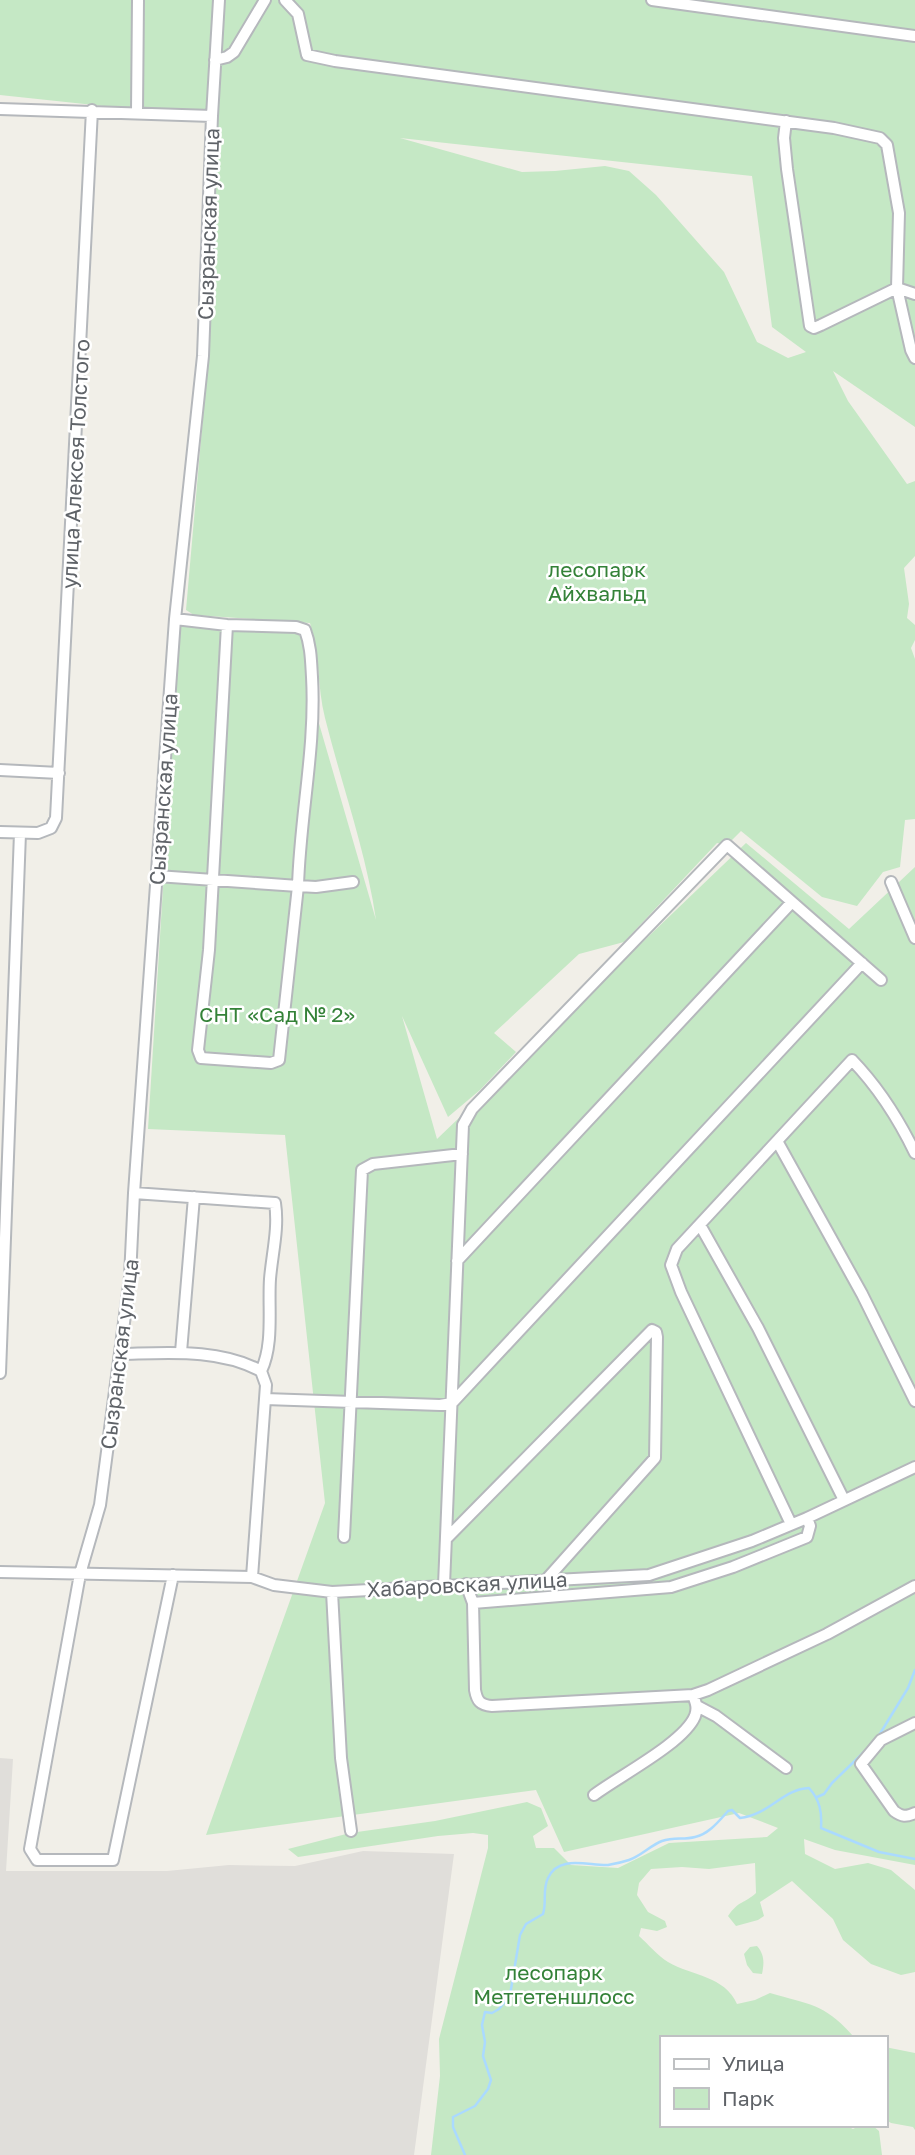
<svg xmlns="http://www.w3.org/2000/svg" width="915" height="2155" font-family="'Golos Text',sans-serif">
<style>
.industrial{fill:#e0deda}
.green{fill:#c5e8c5;fill-rule:evenodd}
.lines{fill:none;stroke-linecap:round;stroke-linejoin:round}
.stream{stroke:#aadaff;stroke-width:2.5}
.street-casing{stroke:#b5b8bc;stroke-width:14}
.street{stroke:#fff;stroke-width:10}
.labels{text-anchor:middle;dominant-baseline:central;stroke-width:5;stroke-linejoin:round;paint-order:stroke}
.street-label{font-size:21px;fill:#5f6368;stroke:#fff}
.park-label{font-size:21px;fill:#348238;stroke:#fff}
</style>
<rect width="100%" height="100%" fill="#f1efe8"/>
<path class="industrial" d="M 0,1758 L 13,1759 L 6,1871 L 167,1871 L 229,1865 L 295,1866 L 363,1851 L 454,1854 L 414,2155 L 0,2155 Z"/>
<path class="green" d="M 0,0 L 915,0 L 915,427 L 833,371 L 848,401 L 907,484 L 915,481 L 915,556 L 904,568 L 909,604 L 907,618 L 915,625 L 915,640 L 911,648 L 915,659 L 915,819 L 905,820 L 900,867 L 883,872 L 857,906 L 822,897 L 741,831 L 727,845 L 717,843 L 624,942 L 579,954 L 494,1033 L 516,1052 L 480,1090 L 448,1117 L 402,1016 L 437,1139 L 746,843 L 849,929 L 915,867 L 915,1865 L 835,1850 L 804,1839 L 805,1854 L 835,1869 L 868,1863 L 891,1870 L 915,1890 L 915,1972 L 901,1975 L 871,1964 L 843,1940 L 833,1919 L 792,1881 L 760,1902 L 764,1916 L 758,1920 L 736,1926 L 728,1916 C 739,1900 744,1904 756,1893 L 755,1863 L 709,1869 L 682,1867 L 651,1869 L 639,1883 L 637,1895 L 648,1912 L 665,1921 L 667,1927 L 657,1931 L 641,1928 L 639,1936 C 648,1944 658,1956 668,1962 C 692,1976 725,1976 737,2004 L 755,2000 L 770,1993 C 810,2005 824,2003 853,2036 L 661,2038 L 661,2125 L 845,2125 L 853,2129 L 861,2125 L 872,2125 L 879,2131 L 882,2155 L 431,2155 L 440,2076 L 439,2039 L 488,1848 L 488,1835 L 473,1833 L 438,1836 L 298,1857 L 288,1849 L 350,1833 L 435,1821 L 527,1802 L 541,1808 L 548,1826 L 533,1836 L 536,1848 L 554,1848 L 571,1865 L 618,1868 L 669,1843 L 767,1837 L 778,1828 L 739,1813 L 564,1852 L 536,1790 L 206,1835 L 325,1503 L 285,1135 L 148,1129 L 180,615 L 309,625 L 318,720 L 376,920 C 366,851 342,786 325,718 C 317,687 320,654 310,623 L 194,615 L 186,610 L 208,360 L 216,118 L 0,95 ZM 400,138 L 752,176 L 772,327 L 806,352 L 788,358 L 757,342 L 724,272 L 656,195 L 629,171 L 605,166 L 555,171 L 522,172 Z
M 757,1946 C 765,1955 764,1964 762,1974 L 753,1973 L 747,1965 L 744,1954 L 750,1947 Z
M 885,2047 L 915,2053 L 915,2130 L 913,2127 L 891,2123 L 885,2119 Z"/>
<g class="lines">
<path class="stream" d="M 878,1737 L 908,1688 L 915,1670
M 817,1797 L 824,1794 L 832,1783 L 866,1750
M 465,2155 L 453,2127 L 453,2117 L 475,2106 L 488,2089 L 491,2080 L 483,2056 L 485,2042 L 482,2025 L 485,2012 L 492,2013 L 499,2009 L 510,1995 L 520,1935 L 526,1924 L 543,1914 C 547,1902 542,1890 548,1878 C 559,1854 589,1866 608,1865 C 614,1864 623,1862 629,1860 C 641,1856 651,1845 662,1841 C 674,1837 684,1840 695,1837 C 709,1834 719,1821 728,1811 L 732,1810 L 740,1818 C 769,1815 783,1789 809,1788 C 820,1800 822,1812 821,1828 L 879,1852 L 915,1859"/>
<g class="street-casing">
<path id="street" d="M 285,0 L 298,14 L 307,55 L 335,61 L 834,128 L 880,138 L 887,145 L 899,213 L 897,288 L 915,294
M 652,0 L 915,36
M 215,60 L 227,57 L 234,52 L 265,0
M 0,109 L 212,116
M 137,112 L 138,0
M 786,121 L 784,138 L 787,169 L 810,326 L 814,328 L 821,325 L 897,288 L 911,350 L 915,358
M 227,625 L 209,950 L 198,1050 L 201,1058 L 271,1063 L 279,1060 L 298,886 L 316,887 L 353,882
M 0,770 L 59,773
M 0,832 L 38,833 L 51,828 L 56,818 L 92,110
M 157,876 L 298,886 C 300,816 316,747 312,677 C 311,661 311,646 305,630 L 296,627 L 227,625 L 175,619
M 891,882 L 915,938
M 777,1141 L 862,1294 L 915,1401
M 134,1193 L 275,1203 C 279,1228 272,1254 270,1279 C 268,1308 274,1344 261,1371
M 700,1225 L 758,1328 L 844,1500
M 457,1261 L 792,902
M 181,1352 L 194,1197
M 121,1354 C 167,1353 219,1348 261,1371 L 266,1385 L 252,1577
M 0,1373 L 20,833
M 265,1399 L 440,1405 L 452,1403 L 862,963
M 791,1524 L 681,1292 L 671,1265 L 677,1249 L 852,1060 C 878,1087 899,1120 915,1153
M 344,1537 L 362,1170 L 373,1164 L 462,1154
M 446,1539 L 652,1330 L 656,1332 L 657,1337 L 655,1458 L 546,1580
M 0,1572 L 252,1577 L 274,1585 L 332,1592 L 649,1575 L 752,1541 L 807,1518 L 915,1467
M 173,1575 L 113,1860 L 37,1860 L 30,1849 L 80,1574 L 100,1505 L 130,1277 L 134,1193 L 175,619 L 203,356 L 212,116 L 219,0
M 466,1584 L 473,1603 L 671,1587 L 733,1567 L 807,1537 L 810,1526 L 807,1518
M 444,1585 L 463,1125 L 472,1109 L 727,845 L 881,980
M 332,1592 L 341,1758 L 351,1831
M 473,1603 L 475,1690 C 477,1701 480,1705 492,1706 L 693,1695 L 708,1690 L 827,1634 L 915,1586
M 697,1706 L 716,1716 L 786,1768
M 915,1723 L 881,1740 L 861,1764 L 894,1811 C 902,1817 906,1817 915,1813
M 594,1795 C 619,1776 684,1743 695,1716 C 698,1708 696,1703 693,1695"/>
</g>
<use href="#street" class="street"/>
</g>
<g class="labels">
<g class="street-label">
<text transform="translate(208 224) rotate(-88)">Сызранская улица</text>
<text transform="translate(75 464) rotate(-87)">улица Алексея Толстого</text>
<text transform="translate(163 789) rotate(-86)">Сызранская улица</text>
<text transform="translate(119 1354) rotate(-83)">Сызранская улица</text>
<text transform="translate(467 1584) rotate(-3)">Хабаровская улица</text>
</g>
<g class="park-label">
<text x="597" y="569">лесопарк<tspan x="597" dy="24">Айхвальд</tspan></text>
<text x="277" y="1014">СНТ «Сад № 2»</text>
<text x="554" y="1972">лесопарк<tspan x="554" dy="24">Метгетеншлосс</tspan></text>
</g>
</g>
<rect x="660" y="2036" width="228" height="91" fill="#ffffff" stroke="#bfc1c3" stroke-width="2"/>
<rect x="674" y="2059" width="35" height="10" fill="#ffffff" stroke="#bfc1c3" stroke-width="2"/>
<text x="722" y="2071" font-size="21" fill="#5f6368">Улица</text>
<rect x="674" y="2088" width="35" height="21" fill="#c5e8c5" stroke="#bfc1c3" stroke-width="2"/>
<text x="722" y="2106" font-size="21" fill="#5f6368">Парк</text>
</svg>
